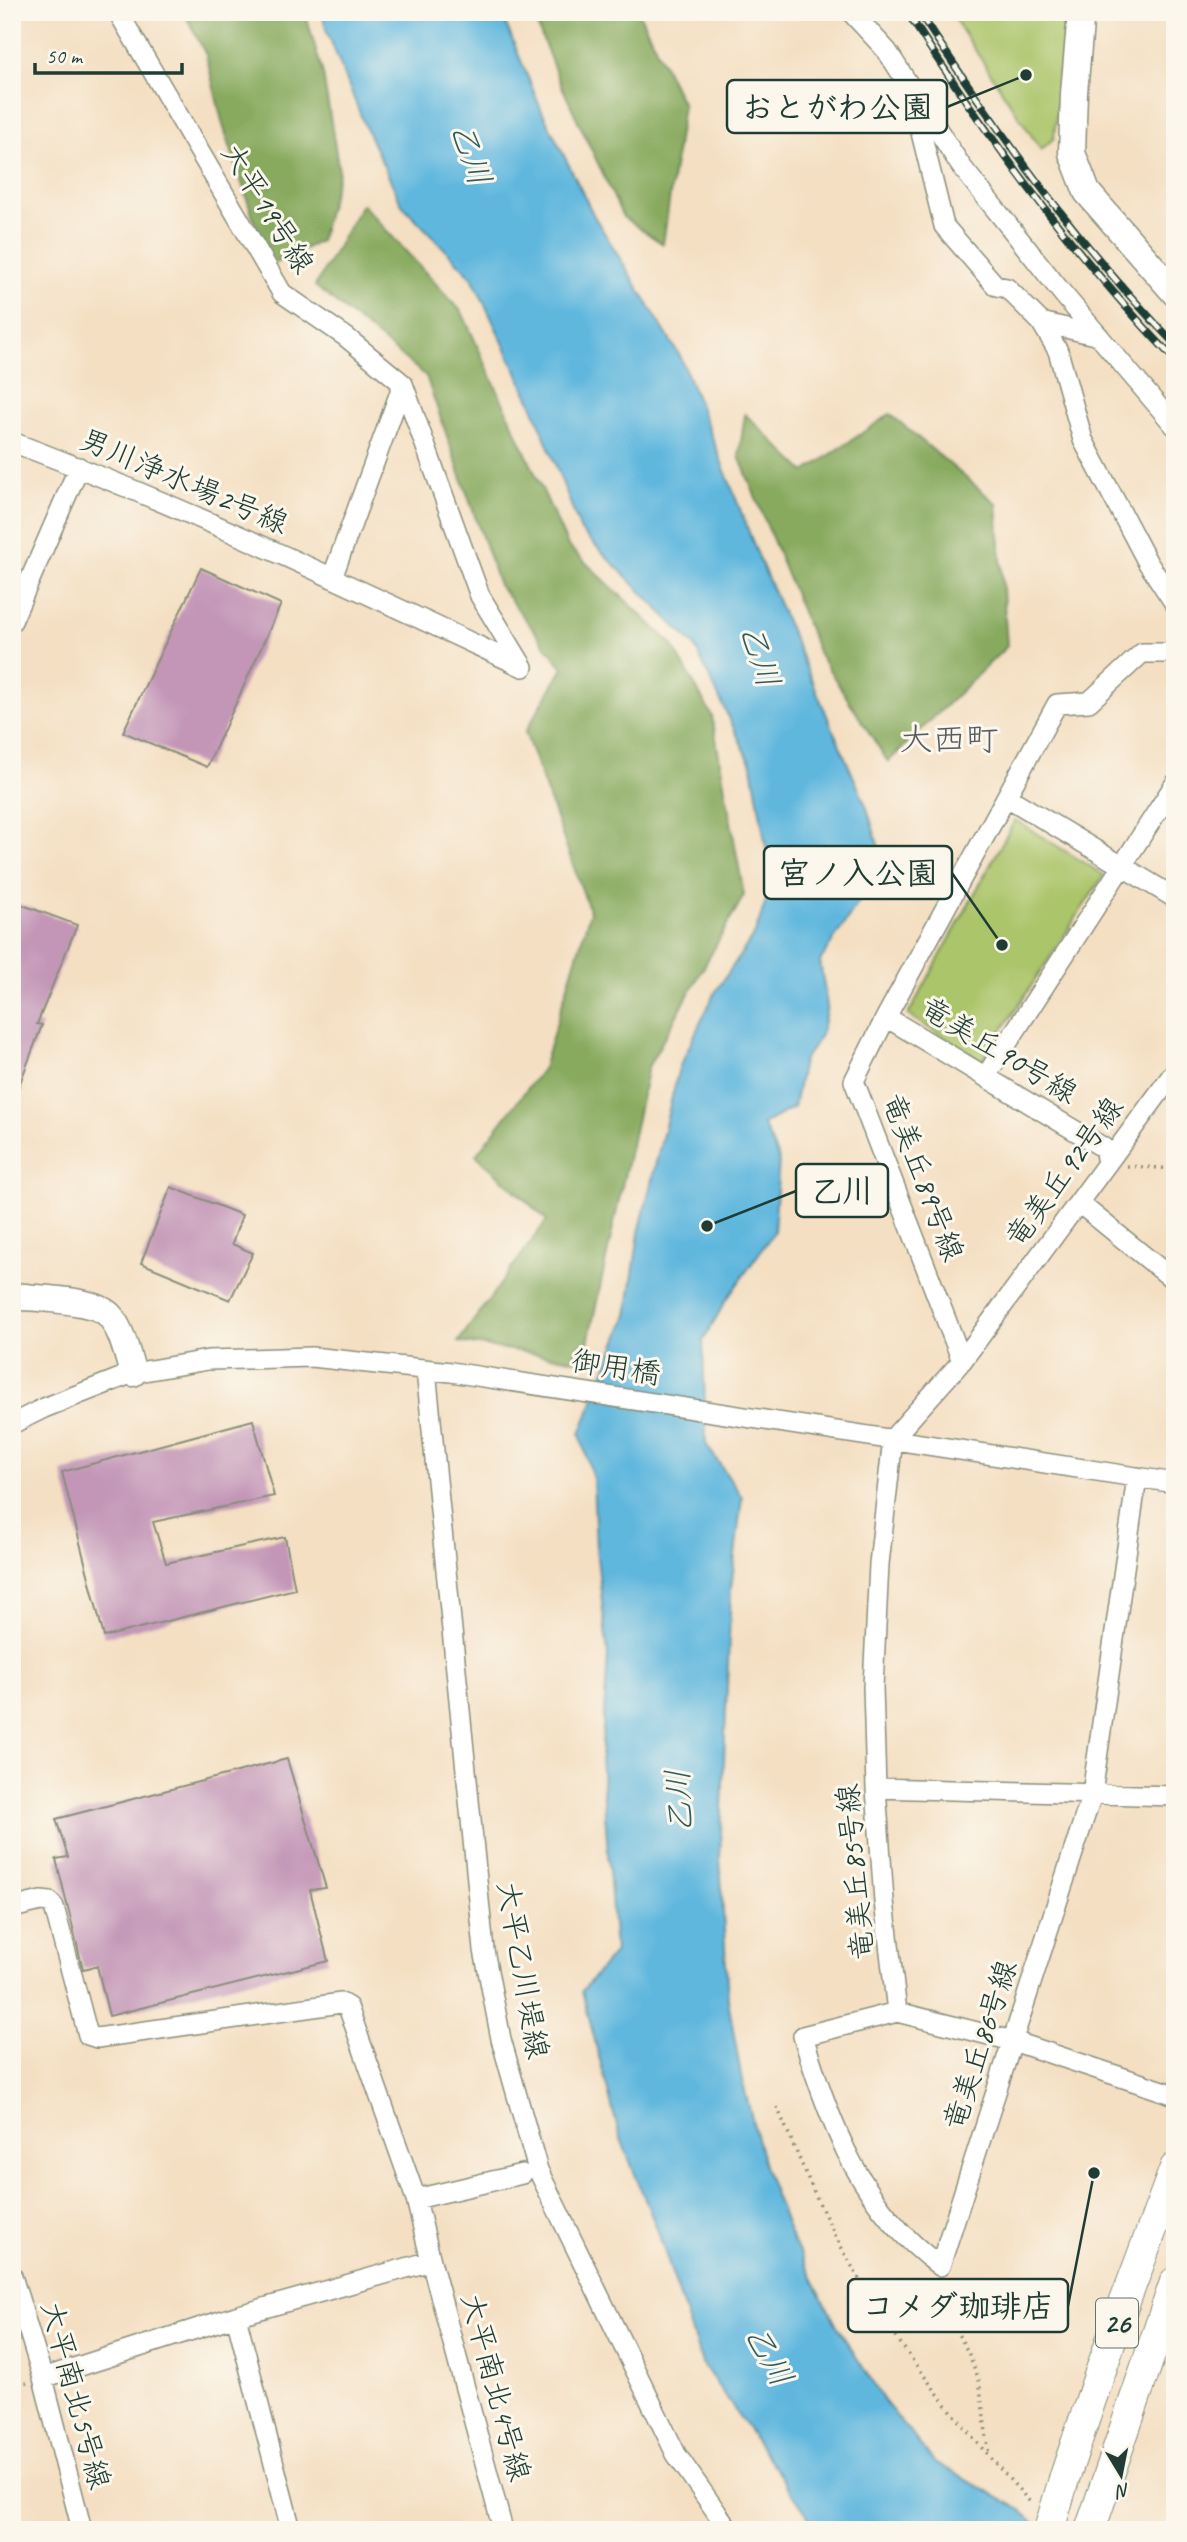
<svg xmlns="http://www.w3.org/2000/svg" width="1187" height="2542" font-family="Caveat,'Klee One',sans-serif">
<style>
.green{fill:#abc56b;stroke:#658150;stroke-width:2}
.forest{fill:#88aa5f;stroke:#54744a;stroke-width:2}
.water{fill:#61b7de;stroke:#407a89;stroke-width:2}
.building{fill:#c396b7}
.lines{fill:none;stroke-linecap:round;stroke-linejoin:round}
.street-casing{stroke:#8a8e7b;stroke-width:22}
.secondary-casing{stroke:#8a8e7b;stroke-width:29}
.primary-casing{stroke:#8a8e7b;stroke-width:32}
.path{stroke:#8a8e7b;stroke-width:3.5;stroke-dasharray:2 5;stroke-linecap:butt}
.street{stroke:#fff;stroke-width:19}
.secondary{stroke:#fff;stroke-width:26}
.primary{stroke:#fff;stroke-width:30}
.rail-casing{stroke:#1f3d34;stroke-width:8}
.rail{stroke:#fbf7ec;stroke-width:5;stroke-dasharray:16;stroke-linecap:butt}
.primary-bridge-casing{stroke:#8a8e7b;stroke-width:32;stroke-linecap:butt}
.primary-bridge{stroke:#fff;stroke-width:30}
.labels{text-anchor:middle;dominant-baseline:central;stroke-width:6;stroke-linejoin:round;paint-order:stroke}
.shield{fill:#fbf7ec;stroke:#61756b;stroke-width:2}
.shield-label{font-size:28px;font-weight:bold;fill:#1f3d34}
.street-label{font-size:30px;fill:#1f3d34;stroke:#fbf7ec}
.water-label{font-size:32px;font-style:italic;fill:#305c5e;stroke:#fbf7ec}
.quarter-label{font-size:33px;fill:#585c62;stroke:#fbf7ec}
.leader{fill:none;stroke:#1f3d34;stroke-width:2.5}
.callout-dot{fill:#1f3d34;stroke:#fbf7ec;stroke-width:2.5}
.callout{fill:#fbf7ec;stroke:#1f3d34;stroke-width:2.5}
.callout-label{font-size:32px;text-anchor:middle;font-weight:bold;fill:#1f3d34}
</style>
<rect width="100%" height="100%" fill="#fbf7ec"/>
<filter id="ink" filterUnits="userSpaceOnUse"><feTurbulence type="fractalNoise" baseFrequency=".0143" numOctaves="2"/><feDisplacementMap in="SourceGraphic" scale="14" xChannelSelector="R" yChannelSelector="G"/><feConvolveMatrix kernelMatrix="1 2 1 2 8 2 1 2 1" color-interpolation-filters="sRGB"/></filter>
<filter id="wash" filterUnits="userSpaceOnUse"><feTurbulence type="fractalNoise" baseFrequency=".00686" numOctaves="4" result="noise"/><feDisplacementMap in="SourceGraphic" scale="28" xChannelSelector="R" yChannelSelector="G"/><feGaussianBlur stdDeviation="1.57" result="paint"/><feColorMatrix in="noise" values="0 0 0 0 0 0 0 0 0 0 0 0 0 0 0 0 0 1.4 0 .05"/><feComposite in="paint" operator="in"/></filter>
<g filter="url(#wash)">
<rect width="100%" height="100%" fill="#f4dfc2"/>
<path class="green" d="M 950,12 L 1067,12 L 1054,138 L 1041,150 Z
M 1015,820 L 1104,875 L 982,1061 L 908,1015 Z"/>
<path class="forest" d="M 184,12 L 305,12 L 323,74 L 339,171 L 320,241 L 269,266 L 223,125 L 206,55 Z
M 532,12 L 639,13 L 683,105 L 663,244 L 623,217 L 558,78 Z
M 362,204 L 462,312 L 568,546 L 672,644 L 712,716 L 744,895 L 648,1067 L 584,1361 L 458,1342 L 547,1220 L 476,1155 L 543,1068 L 590,912 L 525,732 L 563,668 L 499,585 L 426,376 L 315,286 Z
M 745,414 L 805,472 L 890,414 L 997,504 L 1007,646 L 888,762 L 819,654 L 739,456 Z"/>
<path class="water" d="M 322,12 L 501,12 L 540,107 L 594,216 L 681,358 L 761,563 L 867,808 L 879,848 L 869,886 L 820,961 L 827,1006 L 821,1035 L 803,1061 L 794,1107 L 763,1124 L 779,1160 L 774,1232 L 725,1302 L 703,1341 L 706,1444 L 742,1497 L 731,1589 L 720,1858 L 728,2000 L 741,2076 L 765,2169 L 792,2239 L 837,2326 L 884,2401 L 934,2462 L 1021,2510 L 1041,2530 L 818,2530 L 702,2363 L 657,2229 L 619,2134 L 582,1991 L 615,1952 L 601,1757 L 608,1656 L 596,1548 L 593,1479 L 580,1434 L 627,1315 L 639,1233 L 679,1068 L 714,994 L 755,933 L 771,886 L 765,841 L 752,766 L 694,645 L 581,531 L 532,404 L 472,277 L 402,205 L 365,126 L 326,29 Z"/>
<g id="blocks">
<path class="building" d="M 201,568 L 281,604 L 207,767 L 123,732 Z
M 12,901 L 77,925 L 37,1024 L 42,1025 L 14,1099 Z
M 171,1187 L 242,1215 L 232,1244 L 253,1253 L 230,1300 L 141,1263 Z
M 253,1420 L 274,1496 L 153,1522 L 166,1563 L 285,1537 L 295,1589 L 104,1637 L 62,1472 Z
M 287,1759 L 326,1888 L 310,1890 L 328,1961 L 109,2016 L 97,1966 L 83,1969 L 56,1859 L 68,1857 L 56,1819 Z"/>
</g>
</g>
<g filter="url(#ink)">
<use href="#blocks" fill-opacity="0" stroke="#8a8e7b" stroke-width="2"/>
<g class="lines">
<g class="street-casing">
<path id="street" d="M 118,12 L 282,293 L 346,337 L 403,384 L 480,596 L 523,667
M 851,12 L 887,51 L 961,166 L 1063,294 L 1175,426
M 914,104 L 944,226 L 996,286 L 1007,288 L 1041,322 L 1099,336
M 1041,322 L 1058,351 L 1083,440 L 1148,563 L 1175,604
M 12,442 C 186,507 355,588 523,667
M 332,578 L 403,384
M 12,621 L 79,467
M 1007,797 L 1175,898
M 886,1017 L 1104,1148 L 1107,1163
M 986,1076 L 1175,784
M 1079,1203 L 1175,1281
M 962,1361 L 854,1081 L 886,1017 L 1057,704 L 1089,702 L 1142,653 L 1175,653
M 426,1370 L 484,1950 L 501,2039 L 538,2170 L 676,2454 L 729,2530
M 12,1424 L 44,1408 L 133,1373 L 208,1360 L 312,1357 L 451,1372 L 1175,1483
M 1137,1477 L 1092,1794 L 940,2266 C 862,2210 830,2125 803,2036 L 897,2012 L 1013,2041 L 1175,2095
M 876,1788 L 1175,1796
M 12,1908 L 41,1901 L 50,1902 L 54,1907 L 88,2035 L 97,2038 L 341,2003 L 348,2007 L 416,2199 L 431,2261 L 236,2316 L 291,2530
M 897,2012 L 884,1901 L 876,1788 L 873,1687 L 879,1564 L 893,1438 L 962,1361 L 1175,1071
M 416,2199 L 522,2174
M 431,2261 L 503,2530
M 12,2276 L 43,2378 L 82,2530
M 43,2378 L 236,2316"/>
</g>
<g class="secondary-casing">
<path id="secondary" d="M 1081,12 L 1074,93 L 1072,153 L 1087,192 L 1175,293
M 12,1296 C 36,1299 97,1298 111,1317 C 123,1333 127,1355 133,1373"/>
</g>
<g class="primary-casing">
<path id="primary" d="M 1064,2479 L 1118,2320 L 1175,2168
M 1090,2530 L 1175,2282"/>
</g>
<path class="path" d="M 1127,1166 L 1175,1169
M 777,2107 C 798,2155 818,2205 844,2252 C 894,2344 960,2426 1031,2503
M 928,2280 L 968,2352 L 979,2380 L 989,2455
M 12,2387 L 27,2383"/>
<use href="#street" class="street"/>
<use href="#secondary" class="secondary"/>
<use href="#primary" class="primary"/>
<g class="rail-casing">
<path id="rail" d="M 907,12 C 986,136 1073,254 1175,360
M 919,12 C 996,129 1077,244 1175,344"/>
</g>
<use href="#rail" class="rail"/>
<g class="primary-bridge-casing">
<path id="primary-bridge" d="M 1049,2530 L 1064,2479"/>
</g>
<use href="#primary-bridge" class="primary-bridge"/>
</g>
</g>
<g class="labels">
<rect class="shield" x="1096" y="2298.5" width="42" height="49" rx="5"/>
<g class="shield-label">
<text x="1117" y="2323">26</text>
</g>
<g class="street-label">
<text transform="translate(268 208) rotate(58)">大平19号線</text>
<text transform="translate(184 481) rotate(23)">男川浄水場2号線</text>
<text transform="translate(999 1050) rotate(31)">竜美丘90号線</text>
<text transform="translate(1064 1172) rotate(-54)">竜美丘92号線</text>
<text transform="translate(923 1177) rotate(69)">竜美丘89号線</text>
<text transform="translate(616 1367) rotate(9)">御用橋</text>
<text transform="translate(855 1872) rotate(-95)">竜美丘85号線</text>
<text transform="translate(523 1970) rotate(80)">大平乙川堤線</text>
<text transform="translate(980 2045) rotate(-72)">竜美丘86号線</text>
<text transform="translate(496 2387) rotate(75)">大平南北4号線</text>
<text transform="translate(76 2395) rotate(75)">大平南北5号線</text>
</g>
<g class="water-label">
<text transform="translate(471 154) rotate(71)">乙川</text>
<text transform="translate(760 656) rotate(72)">乙川</text>
<text transform="translate(679 1801) rotate(-93)">乙川</text>
<text transform="translate(769 2356) rotate(61)">乙川</text>
</g>
<g class="quarter-label">
<text x="949" y="739">大西町</text>
</g>
</g>
<path class="leader" d="M1026 75L947 107M1002 945L952 873M707 1226L796 1191M1094 2173L1068 2306"/>
<g class="callout-dot">
<circle cx="1026" cy="75" r="7"/>
<circle cx="1002" cy="945" r="7"/>
<circle cx="707" cy="1226" r="7"/>
<circle cx="1094" cy="2173" r="7"/>
</g>
<g class="callout">
<rect x="727" y="80" width="220" height="53" rx="7"/>
<rect x="764" y="846" width="188" height="53" rx="7"/>
<rect x="796" y="1164" width="92" height="53" rx="7"/>
<rect x="848" y="2279" width="220" height="53" rx="7"/>
</g>
<g class="callout-label">
<text x="837" y="118">おとがわ公園</text>
<text x="858" y="884">宮ノ入公園</text>
<text x="842" y="1202">乙川</text>
<text x="958" y="2317">コメダ珈琲店</text>
</g>
<rect width="1187" height="2542" fill="none" stroke="#fbf7ec" stroke-width="42"/>
<g transform="translate(1121 2475) rotate(170)" stroke="#fbf7ec" stroke-width="5" paint-order="stroke">
<path d="M0-5L12 26L0 18L-12 26Z" fill="#1f3d34"/>
<text y="-10" font-size="19" font-weight="bold" text-anchor="middle" fill="#1f3d34">N</text>
</g>
<path d="M35 63v10h147v-10" fill="none" stroke="#1f3d34" stroke-width="3.5"/>
<text x="46" y="63" font-size="21" fill="#1f3d34" stroke="#fbf7ec" stroke-width="5" paint-order="stroke">50 m</text>
</svg>
